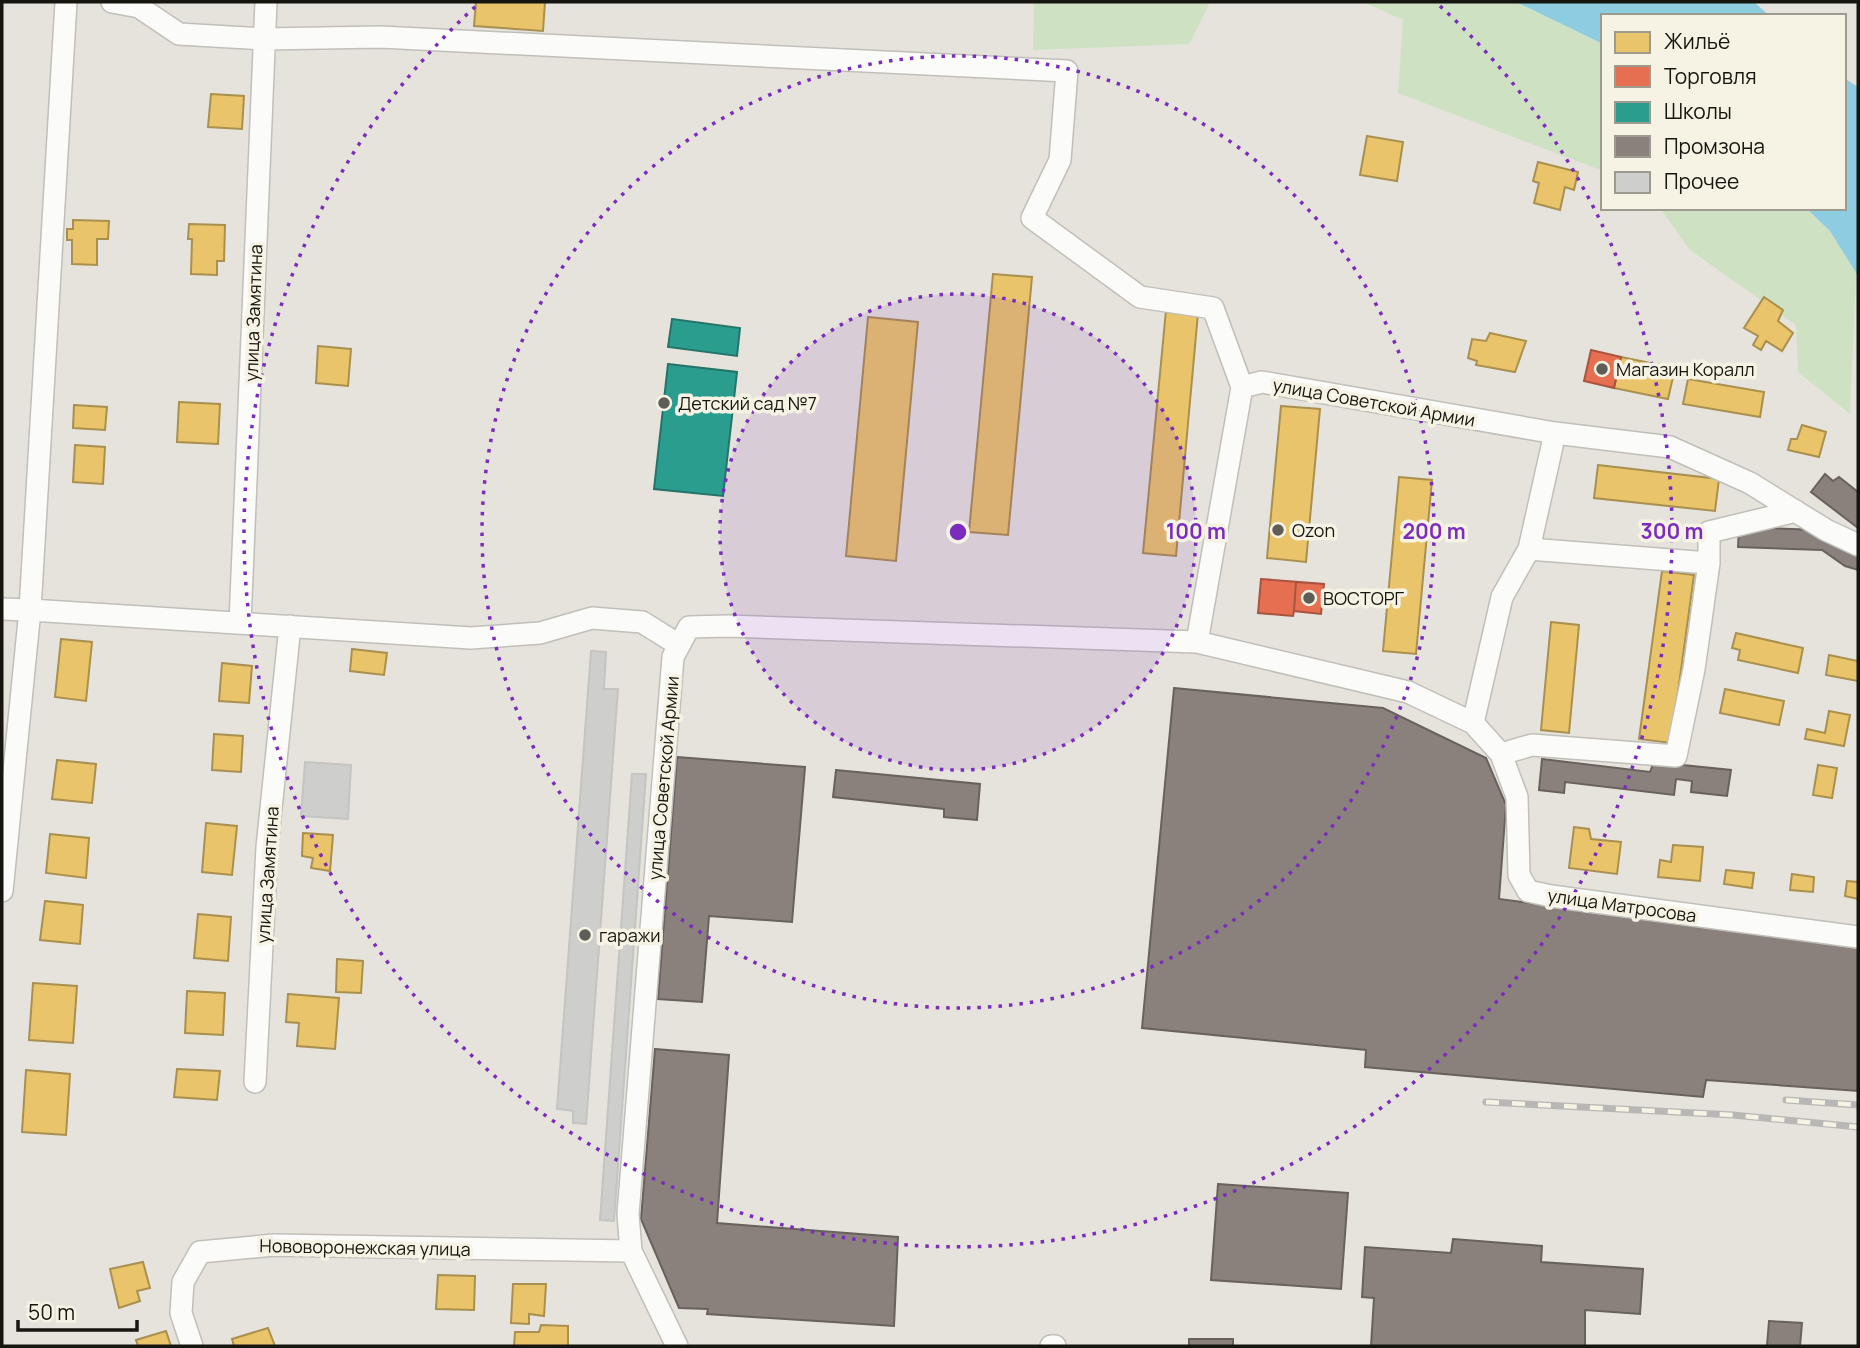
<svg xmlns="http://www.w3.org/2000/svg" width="1860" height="1348" font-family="Manrope,sans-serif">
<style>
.green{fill:#cee2c3}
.water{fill:#8ecde1}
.homes{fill:#e9c46a;stroke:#aa904f;stroke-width:2}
.shops{fill:#e76f51;stroke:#a9543e;stroke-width:2}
.schools{fill:#2a9d8f;stroke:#247469;stroke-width:2}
.industry{fill:#8a817c;stroke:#68615c;stroke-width:2}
.building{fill:#cececd;stroke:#c4c4c3;stroke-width:2}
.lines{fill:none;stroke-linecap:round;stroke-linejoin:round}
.minor-casing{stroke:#c0bfb9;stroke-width:24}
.minor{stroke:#fbfbfa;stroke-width:21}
.rail-casing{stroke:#b8b7b5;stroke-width:7}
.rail{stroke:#f6f3e4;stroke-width:4.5;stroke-dasharray:13;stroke-linecap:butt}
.ring{fill:none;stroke:#7b2cbf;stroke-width:3.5;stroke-dasharray:3.5 7}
.poi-dot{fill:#5f5d57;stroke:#f6f3e4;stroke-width:2.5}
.labels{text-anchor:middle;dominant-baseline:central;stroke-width:7;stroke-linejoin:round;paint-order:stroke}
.street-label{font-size:18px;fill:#171510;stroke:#f6f3e4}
.poi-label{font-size:18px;fill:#171510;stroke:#f6f3e4;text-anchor:start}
.centre{fill:#7b2cbf;stroke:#f6f3e4;stroke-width:3.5}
.ring-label{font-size:21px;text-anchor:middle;font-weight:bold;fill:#7b2cbf;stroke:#f6f3e4;stroke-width:7;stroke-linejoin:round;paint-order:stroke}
</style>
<rect width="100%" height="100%" fill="#e5e3db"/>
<path class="green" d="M 1034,2 L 1210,2 L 1189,44 L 1033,50 Z
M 1363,2 L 1516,2 L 1603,44 L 1603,171 L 1398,93 L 1403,20 Z
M 1660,208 L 1806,208 L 1830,231 L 1856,273 L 1850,414 L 1798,372 L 1796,325 L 1690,250 Z"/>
<path class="water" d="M 1516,2 L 1754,2 L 1770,16 L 1603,16 L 1603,44 Z
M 1844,78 L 1858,87 L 1858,276 L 1830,231 L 1806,208 L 1844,208 Z"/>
<path class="homes" d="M 476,2 L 545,2 L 543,31 L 474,26 Z
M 211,94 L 244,96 L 242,129 L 208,127 Z
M 1367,136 L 1403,142 L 1397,181 L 1360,175 Z
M 1538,162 L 1578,172 L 1574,190 L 1565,187 L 1560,210 L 1534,203 L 1539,183 L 1533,181 Z
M 73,220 L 109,221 L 108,239 L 97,239 L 97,265 L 72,264 L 72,240 L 67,240 L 67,229 L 73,229 Z
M 189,224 L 225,225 L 224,261 L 217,261 L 217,275 L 191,274 L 192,239 L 188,239 Z
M 993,274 L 1032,277 L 1008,535 L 969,532 Z
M 1764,297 L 1783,310 L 1778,321 L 1793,333 L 1782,351 L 1766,341 L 1761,350 L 1753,345 L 1758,336 L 1744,328 Z
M 1166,310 L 1198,313 L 1176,556 L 1143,553 Z
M 868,317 L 918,322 L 896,561 L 846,556 Z
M 1490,333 L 1526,341 L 1515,372 L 1476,365 L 1477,361 L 1468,358 L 1472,339 L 1486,341 Z
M 318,346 L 351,349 L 348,386 L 316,383 Z
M 1621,357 L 1675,368 L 1668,399 L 1614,388 Z
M 1688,379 L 1764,392 L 1760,417 L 1683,404 Z
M 179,402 L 220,404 L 218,444 L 177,442 Z
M 74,405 L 107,407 L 105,430 L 73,428 Z
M 1281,406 L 1320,409 L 1306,562 L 1267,558 Z
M 1802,425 L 1826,432 L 1819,457 L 1788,450 L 1791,439 L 1797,439 Z
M 75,445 L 105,447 L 103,484 L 73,482 Z
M 1598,465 L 1719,479 L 1715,511 L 1594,498 Z
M 1399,477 L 1432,480 L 1416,654 L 1383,651 Z
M 1662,571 L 1694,575 L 1671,743 L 1639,739 Z
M 1551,622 L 1579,625 L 1569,733 L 1541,730 Z
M 1736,633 L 1803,648 L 1798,673 L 1738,660 L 1740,650 L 1732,648 Z
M 61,639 L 92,642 L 86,701 L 55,697 Z
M 352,649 L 387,653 L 384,675 L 350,671 Z
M 1829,655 L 1858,661 L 1858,681 L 1826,675 Z
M 222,663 L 252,666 L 249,703 L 219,701 Z
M 1725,689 L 1784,701 L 1779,725 L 1720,713 Z
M 1829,711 L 1850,715 L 1844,746 L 1805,739 L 1807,729 L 1825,733 Z
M 214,734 L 243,736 L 241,772 L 212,770 Z
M 57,760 L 96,764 L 92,803 L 52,799 Z
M 1818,765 L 1837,768 L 1832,798 L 1813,795 Z
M 206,823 L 237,826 L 232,875 L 202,872 Z
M 1574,827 L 1589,829 L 1591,839 L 1621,842 L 1617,874 L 1569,868 Z
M 303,833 L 333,835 L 330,871 L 311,868 L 313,858 L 302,856 Z
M 50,834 L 89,838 L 86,878 L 46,873 Z
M 1673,845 L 1703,847 L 1700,881 L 1658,877 L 1660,860 L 1671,862 Z
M 1726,870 L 1754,873 L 1752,888 L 1724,884 Z
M 1792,874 L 1814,877 L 1813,892 L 1790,890 Z
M 1847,881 L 1858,882 L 1858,899 L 1845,896 Z
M 45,901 L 83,905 L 80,944 L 40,940 Z
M 198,914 L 231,917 L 228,961 L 194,958 Z
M 337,959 L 363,961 L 361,993 L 336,992 Z
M 33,983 L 77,986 L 73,1043 L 29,1040 Z
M 187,991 L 225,993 L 223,1035 L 185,1033 Z
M 288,994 L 339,998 L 335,1049 L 297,1046 L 299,1023 L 286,1022 Z
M 177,1069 L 220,1071 L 217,1100 L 174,1097 Z
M 26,1070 L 70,1074 L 66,1135 L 22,1132 Z
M 143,1262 L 150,1288 L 137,1291 L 140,1301 L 119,1308 L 110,1269 Z
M 438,1275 L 475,1276 L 474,1310 L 436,1309 Z
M 513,1284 L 546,1284 L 544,1316 L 529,1314 L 529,1324 L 511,1323 Z
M 541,1325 L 568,1326 L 568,1346 L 514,1346 L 515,1332 L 539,1332 Z
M 268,1328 L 275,1346 L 234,1346 L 232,1339 Z
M 166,1331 L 171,1346 L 138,1346 L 136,1340 Z"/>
<path class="shops" d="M 1591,350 L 1621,357 L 1614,388 L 1584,381 Z
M 1261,579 L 1324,584 L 1321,614 L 1294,611 L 1293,616 L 1258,613 Z
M 1296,582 L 1324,584 L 1321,614 L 1294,611 Z"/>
<path class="schools" d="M 672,319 L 740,328 L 737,356 L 668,347 Z
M 668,364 L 737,372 L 723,496 L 654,489 Z"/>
<path class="industry" d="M 1825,474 L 1833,481 L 1839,477 L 1858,492 L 1858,528 L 1811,492 Z
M 1739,527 L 1819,530 L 1858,550 L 1858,570 L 1845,566 L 1822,550 L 1738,547 Z
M 1174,688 L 1383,708 L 1486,758 L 1506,805 L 1499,899 L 1858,946 L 1858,1091 L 1706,1080 L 1703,1097 L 1365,1067 L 1366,1050 L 1142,1028 Z
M 677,757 L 805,767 L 792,922 L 709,916 L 702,1002 L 658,999 Z
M 1542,759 L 1650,772 L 1653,764 L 1663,763 L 1731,770 L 1727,796 L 1691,792 L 1692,781 L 1676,779 L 1674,795 L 1565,782 L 1564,793 L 1539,790 Z
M 836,770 L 980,784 L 977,820 L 944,817 L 944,809 L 833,797 Z
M 655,1049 L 729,1055 L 717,1223 L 898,1237 L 894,1326 L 707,1314 L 708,1309 L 679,1308 L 641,1219 Z
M 1218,1184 L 1348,1193 L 1341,1289 L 1211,1280 Z
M 1453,1239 L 1542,1246 L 1541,1262 L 1643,1269 L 1640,1314 L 1585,1310 L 1585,1346 L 1371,1346 L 1374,1298 L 1362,1297 L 1365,1247 L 1451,1253 Z
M 1769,1321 L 1802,1323 L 1800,1346 L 1767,1346 Z
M 1189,1339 L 1233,1339 L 1233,1346 L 1189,1346 Z"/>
<path class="building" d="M 591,651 L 606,652 L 604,689 L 618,689 L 586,1124 L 573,1123 L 573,1111 L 557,1109 Z
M 305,762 L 351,765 L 348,819 L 301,816 Z
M 632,774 L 646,774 L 614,1221 L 600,1220 Z"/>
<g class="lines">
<g class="minor-casing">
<path id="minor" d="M 112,2 L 139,7 L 179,34 L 264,39 L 380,37 L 1067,71 L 1060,160 L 1032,218 L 1140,297 L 1213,308 L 1242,387
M 1709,563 L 1709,532 L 1796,511
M 2,609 L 30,610 L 66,2
M 240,623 L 266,2
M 1197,642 L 1242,387 L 1262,382 L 1555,433
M 1473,723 L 1502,597 L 1529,549 L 1555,433 L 1670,447 L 1750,483 L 1826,530 L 1858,545
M 1501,754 L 1517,797 L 1519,875 L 1528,891 L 1551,896 L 1858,937
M 2,891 L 30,610 L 471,638 L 540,633 L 592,618 L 642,622 L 679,645
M 255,1082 L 267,847 L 290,626
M 192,1346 L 181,1313 L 183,1282 L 200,1252 L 274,1245 L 631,1251
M 677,1346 L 631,1251 L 628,1214 L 673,657 L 689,627 L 728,626 L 1197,642 L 1408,692 L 1473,723 L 1501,754 L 1532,745 L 1676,756 L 1694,669 L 1709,563 L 1529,549
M 1051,1346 L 1055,1346"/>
</g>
<use href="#minor" class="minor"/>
<g class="rail-casing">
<path id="rail" d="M 1786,1100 L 1858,1105
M 1486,1102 L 1733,1115 L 1858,1127"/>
</g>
<use href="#rail" class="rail"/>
</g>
<circle cx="958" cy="532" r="238" fill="#7b2cbf" fill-opacity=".12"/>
<g class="ring">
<circle cx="958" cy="532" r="238"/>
<circle cx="958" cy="532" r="476"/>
<path d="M1440 6A714 714 0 1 1 476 6"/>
</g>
<g class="poi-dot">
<circle cx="1602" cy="369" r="7"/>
<circle cx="664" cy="403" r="7"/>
<circle cx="1278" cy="530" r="7"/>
<circle cx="1309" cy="598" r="7"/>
<circle cx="585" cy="935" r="7"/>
</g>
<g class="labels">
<g class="street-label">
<text transform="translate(253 313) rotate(-88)">улица Замятина</text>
<text transform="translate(1374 402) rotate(10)">улица Советской Армии</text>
<text transform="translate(663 778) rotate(-85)">улица Советской Армии</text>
<text transform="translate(267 875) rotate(-86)">улица Замятина</text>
<text transform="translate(1622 905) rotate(8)">улица Матросова</text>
<text transform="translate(365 1247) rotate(1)">Нововоронежская улица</text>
</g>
<g class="poi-label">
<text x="1616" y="369">Магазин Коралл</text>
<text x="678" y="403">Детский сад №7</text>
<text x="1292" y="530">Ozon</text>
<text x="1323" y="598">ВОСТОРГ</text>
<text x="599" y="935">гаражи</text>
</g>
</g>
<circle cx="958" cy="532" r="10" class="centre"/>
<g class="ring-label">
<text x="1196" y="539">100 m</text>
<text x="1434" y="539">200 m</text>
<text x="1672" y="539">300 m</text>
</g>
<rect width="1860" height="1348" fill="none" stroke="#171510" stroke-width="7"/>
<rect x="1601" y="14" width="245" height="196" fill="#f6f3e4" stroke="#9d9a8f" stroke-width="2"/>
<rect x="1615" y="32" width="35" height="21" fill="#e9c46a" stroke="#9d9a8f" stroke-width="2"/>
<text x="1664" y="49" font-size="21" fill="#171510">Жильё</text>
<rect x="1615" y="66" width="35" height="21" fill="#e76f51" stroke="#9d9a8f" stroke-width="2"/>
<text x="1664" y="84" font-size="21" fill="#171510">Торговля</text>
<rect x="1615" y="102" width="35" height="21" fill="#2a9d8f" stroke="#9d9a8f" stroke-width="2"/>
<text x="1664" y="119" font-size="21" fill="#171510">Школы</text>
<rect x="1615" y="136" width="35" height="21" fill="#8a817c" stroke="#9d9a8f" stroke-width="2"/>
<text x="1664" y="154" font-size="21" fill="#171510">Промзона</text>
<rect x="1615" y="172" width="35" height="21" fill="#cececd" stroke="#9d9a8f" stroke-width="2"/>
<text x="1664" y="189" font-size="21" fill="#171510">Прочее</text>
<path d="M18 1320v10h119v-10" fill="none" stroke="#171510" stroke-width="3.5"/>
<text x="28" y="1320" font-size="21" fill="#171510" stroke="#f6f3e4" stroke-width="5" paint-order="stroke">50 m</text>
</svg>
